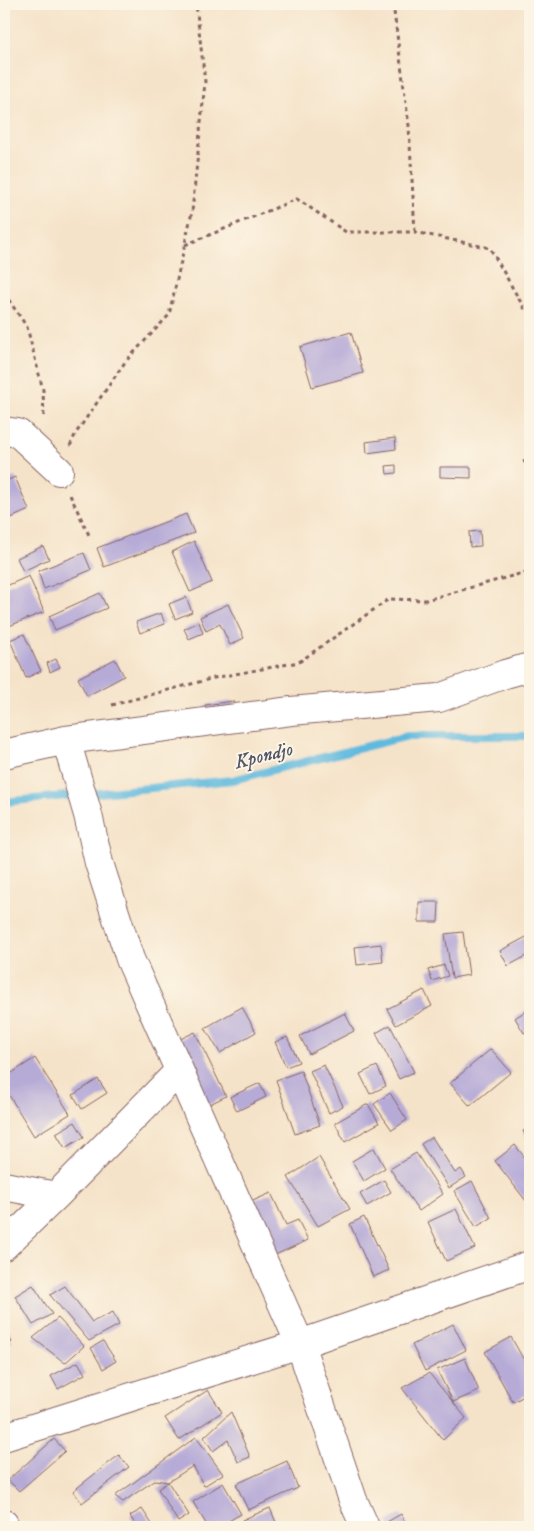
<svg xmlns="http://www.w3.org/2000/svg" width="534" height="1531" font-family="'IM FELL DW Pica',serif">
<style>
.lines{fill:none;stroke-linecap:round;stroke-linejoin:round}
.stream{stroke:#60bade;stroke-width:8}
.building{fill:#b6aad7}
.minor-casing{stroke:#866462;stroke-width:30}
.path{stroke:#866462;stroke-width:3;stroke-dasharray:4 4;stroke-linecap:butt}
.minor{stroke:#fff;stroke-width:28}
.labels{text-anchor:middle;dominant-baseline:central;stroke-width:4;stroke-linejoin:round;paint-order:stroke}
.water-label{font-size:19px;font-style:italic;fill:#52556a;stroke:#fcf5e5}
</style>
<rect width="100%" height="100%" fill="#fcf5e5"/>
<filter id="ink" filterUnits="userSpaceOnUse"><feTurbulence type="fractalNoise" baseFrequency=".02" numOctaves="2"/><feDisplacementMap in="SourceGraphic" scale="10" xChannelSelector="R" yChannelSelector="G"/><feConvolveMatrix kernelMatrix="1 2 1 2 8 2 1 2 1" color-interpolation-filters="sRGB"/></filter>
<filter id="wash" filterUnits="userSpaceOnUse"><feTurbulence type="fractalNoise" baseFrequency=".0096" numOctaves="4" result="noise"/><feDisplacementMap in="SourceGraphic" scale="20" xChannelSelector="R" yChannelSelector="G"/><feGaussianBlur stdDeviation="1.12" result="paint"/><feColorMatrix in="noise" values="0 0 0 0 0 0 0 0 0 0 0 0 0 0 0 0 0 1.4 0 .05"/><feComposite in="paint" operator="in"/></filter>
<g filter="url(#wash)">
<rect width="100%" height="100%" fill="#f5e3c9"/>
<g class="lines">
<path class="stream" d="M 88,794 L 233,780 L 408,736 L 530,736
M 4,802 L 76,795"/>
</g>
<g id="blocks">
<path class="building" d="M 351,332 L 363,373 L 312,387 L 300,347 Z
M 395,438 L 396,449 L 367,453 L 366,442 Z
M 396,465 L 396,473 L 387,474 L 386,466 Z
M 440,467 L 471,467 L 471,478 L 440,477 Z
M 15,477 L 29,510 L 4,521 L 4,482 Z
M 186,514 L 194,533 L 104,567 L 97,548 Z
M 480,531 L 481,546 L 470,547 L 469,532 Z
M 194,541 L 212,582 L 190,592 L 172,552 Z
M 43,546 L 49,559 L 23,571 L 17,558 Z
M 84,553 L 91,570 L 44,589 L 38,571 Z
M 29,576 L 44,612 L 4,628 L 4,587 Z
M 100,593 L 107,608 L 55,630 L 49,616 Z
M 186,597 L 192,612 L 175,619 L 169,604 Z
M 228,604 L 244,638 L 230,645 L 220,624 L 206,631 L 200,617 Z
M 161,613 L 165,624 L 140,633 L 136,622 Z
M 199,622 L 203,633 L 189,639 L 184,629 Z
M 24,634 L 41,671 L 26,678 L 10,640 Z
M 56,659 L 60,667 L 50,672 L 47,663 Z
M 115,659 L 124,676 L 87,696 L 78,678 Z
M 233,701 L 235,711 L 206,715 L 205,705 Z
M 419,902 L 439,902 L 438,922 L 419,922 Z
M 463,932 L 469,975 L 452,978 L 445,934 Z
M 530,935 L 530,954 L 508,966 L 500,951 Z
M 381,944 L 383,962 L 357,965 L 355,947 Z
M 444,965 L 448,976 L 432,981 L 428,970 Z
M 424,990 L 432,1006 L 396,1025 L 387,1009 Z
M 242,1007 L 256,1032 L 220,1053 L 205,1028 Z
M 530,1008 L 530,1029 L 524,1033 L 515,1018 Z
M 345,1013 L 354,1031 L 309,1054 L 300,1036 Z
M 390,1025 L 414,1072 L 399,1079 L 376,1033 Z
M 195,1032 L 226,1096 L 206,1106 L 174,1042 Z
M 287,1037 L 299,1062 L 286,1067 L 275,1042 Z
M 491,1049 L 511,1072 L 470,1106 L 450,1083 Z
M 35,1058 L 70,1114 L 34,1136 L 4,1087 L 4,1078 Z
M 324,1065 L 343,1106 L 329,1113 L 310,1071 Z
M 377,1066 L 386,1086 L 370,1094 L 360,1074 Z
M 301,1071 L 320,1125 L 295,1134 L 276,1080 Z
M 98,1079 L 107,1093 L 82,1109 L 73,1095 Z
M 260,1083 L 266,1097 L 237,1111 L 230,1097 Z
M 390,1093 L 407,1120 L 392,1130 L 374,1104 Z
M 368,1104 L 379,1123 L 345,1142 L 335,1123 Z
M 75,1122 L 84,1137 L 65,1148 L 56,1133 Z
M 530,1127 L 530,1143 L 523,1131 Z
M 432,1137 L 455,1173 L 461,1169 L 466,1177 L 449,1188 L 421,1144 Z
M 515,1145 L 530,1164 L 530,1206 L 495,1161 Z
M 374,1148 L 385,1168 L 364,1181 L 352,1161 Z
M 416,1153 L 443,1194 L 419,1211 L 390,1169 Z
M 319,1157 L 350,1209 L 318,1226 L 288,1177 Z
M 384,1180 L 391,1192 L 367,1206 L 360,1194 Z
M 472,1181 L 491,1218 L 476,1227 L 454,1191 Z
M 271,1193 L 286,1225 L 298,1220 L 308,1240 L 273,1256 L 248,1203 Z
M 456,1209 L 475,1248 L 446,1261 L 428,1222 Z
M 364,1217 L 389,1270 L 373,1277 L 350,1224 Z
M 33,1285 L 52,1314 L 33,1325 L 15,1296 Z
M 65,1286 L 92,1322 L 113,1312 L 119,1325 L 89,1341 L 50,1295 Z
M 58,1318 L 84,1346 L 65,1363 L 33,1338 Z
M 453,1324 L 466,1350 L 425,1371 L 412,1345 Z
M 4,1329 L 12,1342 L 4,1347 Z
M 511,1337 L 530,1371 L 530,1393 L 513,1402 L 485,1352 Z
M 103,1341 L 116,1361 L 103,1369 L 91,1348 Z
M 465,1358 L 479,1391 L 453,1402 L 437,1370 Z
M 78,1362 L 85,1374 L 58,1389 L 51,1376 Z
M 429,1373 L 466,1418 L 443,1440 L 402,1388 Z
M 208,1390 L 222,1412 L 179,1440 L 165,1418 Z
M 231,1412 L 250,1457 L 238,1462 L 228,1440 L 213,1451 L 204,1437 Z
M 196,1437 L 223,1474 L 204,1486 L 193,1466 L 168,1482 L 189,1515 L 178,1522 L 158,1489 L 168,1482 L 155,1480 L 123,1502 L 115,1496 Z
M 54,1439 L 65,1451 L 19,1491 L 8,1480 Z
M 119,1455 L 129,1467 L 82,1503 L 73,1491 Z
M 287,1461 L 298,1488 L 248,1510 L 236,1484 Z
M 223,1483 L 241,1514 L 218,1527 L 208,1527 L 193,1502 Z
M 270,1508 L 278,1527 L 246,1527 L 242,1520 Z
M 142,1509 L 154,1527 L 137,1527 L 130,1516 Z
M 401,1514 L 408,1527 L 390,1527 L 387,1522 Z"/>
</g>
</g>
<g filter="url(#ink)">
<use href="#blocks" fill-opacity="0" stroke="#866462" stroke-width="1"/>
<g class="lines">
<g class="minor-casing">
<path id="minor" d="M 4,431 L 18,433 L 59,471
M 66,740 L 291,711 L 439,698 L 505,674 L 530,667
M 4,754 L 66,740 L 88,815 L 99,863 L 130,959 L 300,1344 L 353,1500 L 365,1527
M 4,1186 L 56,1196 L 179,1071
M 4,1246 L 56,1196
M 4,1437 L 300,1344 L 530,1265
M 4,1524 L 5,1527"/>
</g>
<path class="path" d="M 393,4 L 409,126 L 415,232
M 185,245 L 297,199 L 346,232 L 415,232 L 490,248 L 524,308 L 530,308
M 4,293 L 27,327 L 43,390 L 44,420
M 70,446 L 76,433 L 125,362 L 169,315 L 192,212 L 205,82 L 196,4
M 523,462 L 530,460
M 70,495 L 89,535
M 112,705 L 214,678 L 299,662 L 389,599 L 426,600 L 530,571"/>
<use href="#minor" class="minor"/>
</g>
</g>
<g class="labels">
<g class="water-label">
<text transform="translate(264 756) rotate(-14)">Kpondjo</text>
</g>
</g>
<rect width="534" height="1531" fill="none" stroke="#fcf5e5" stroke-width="20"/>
</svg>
